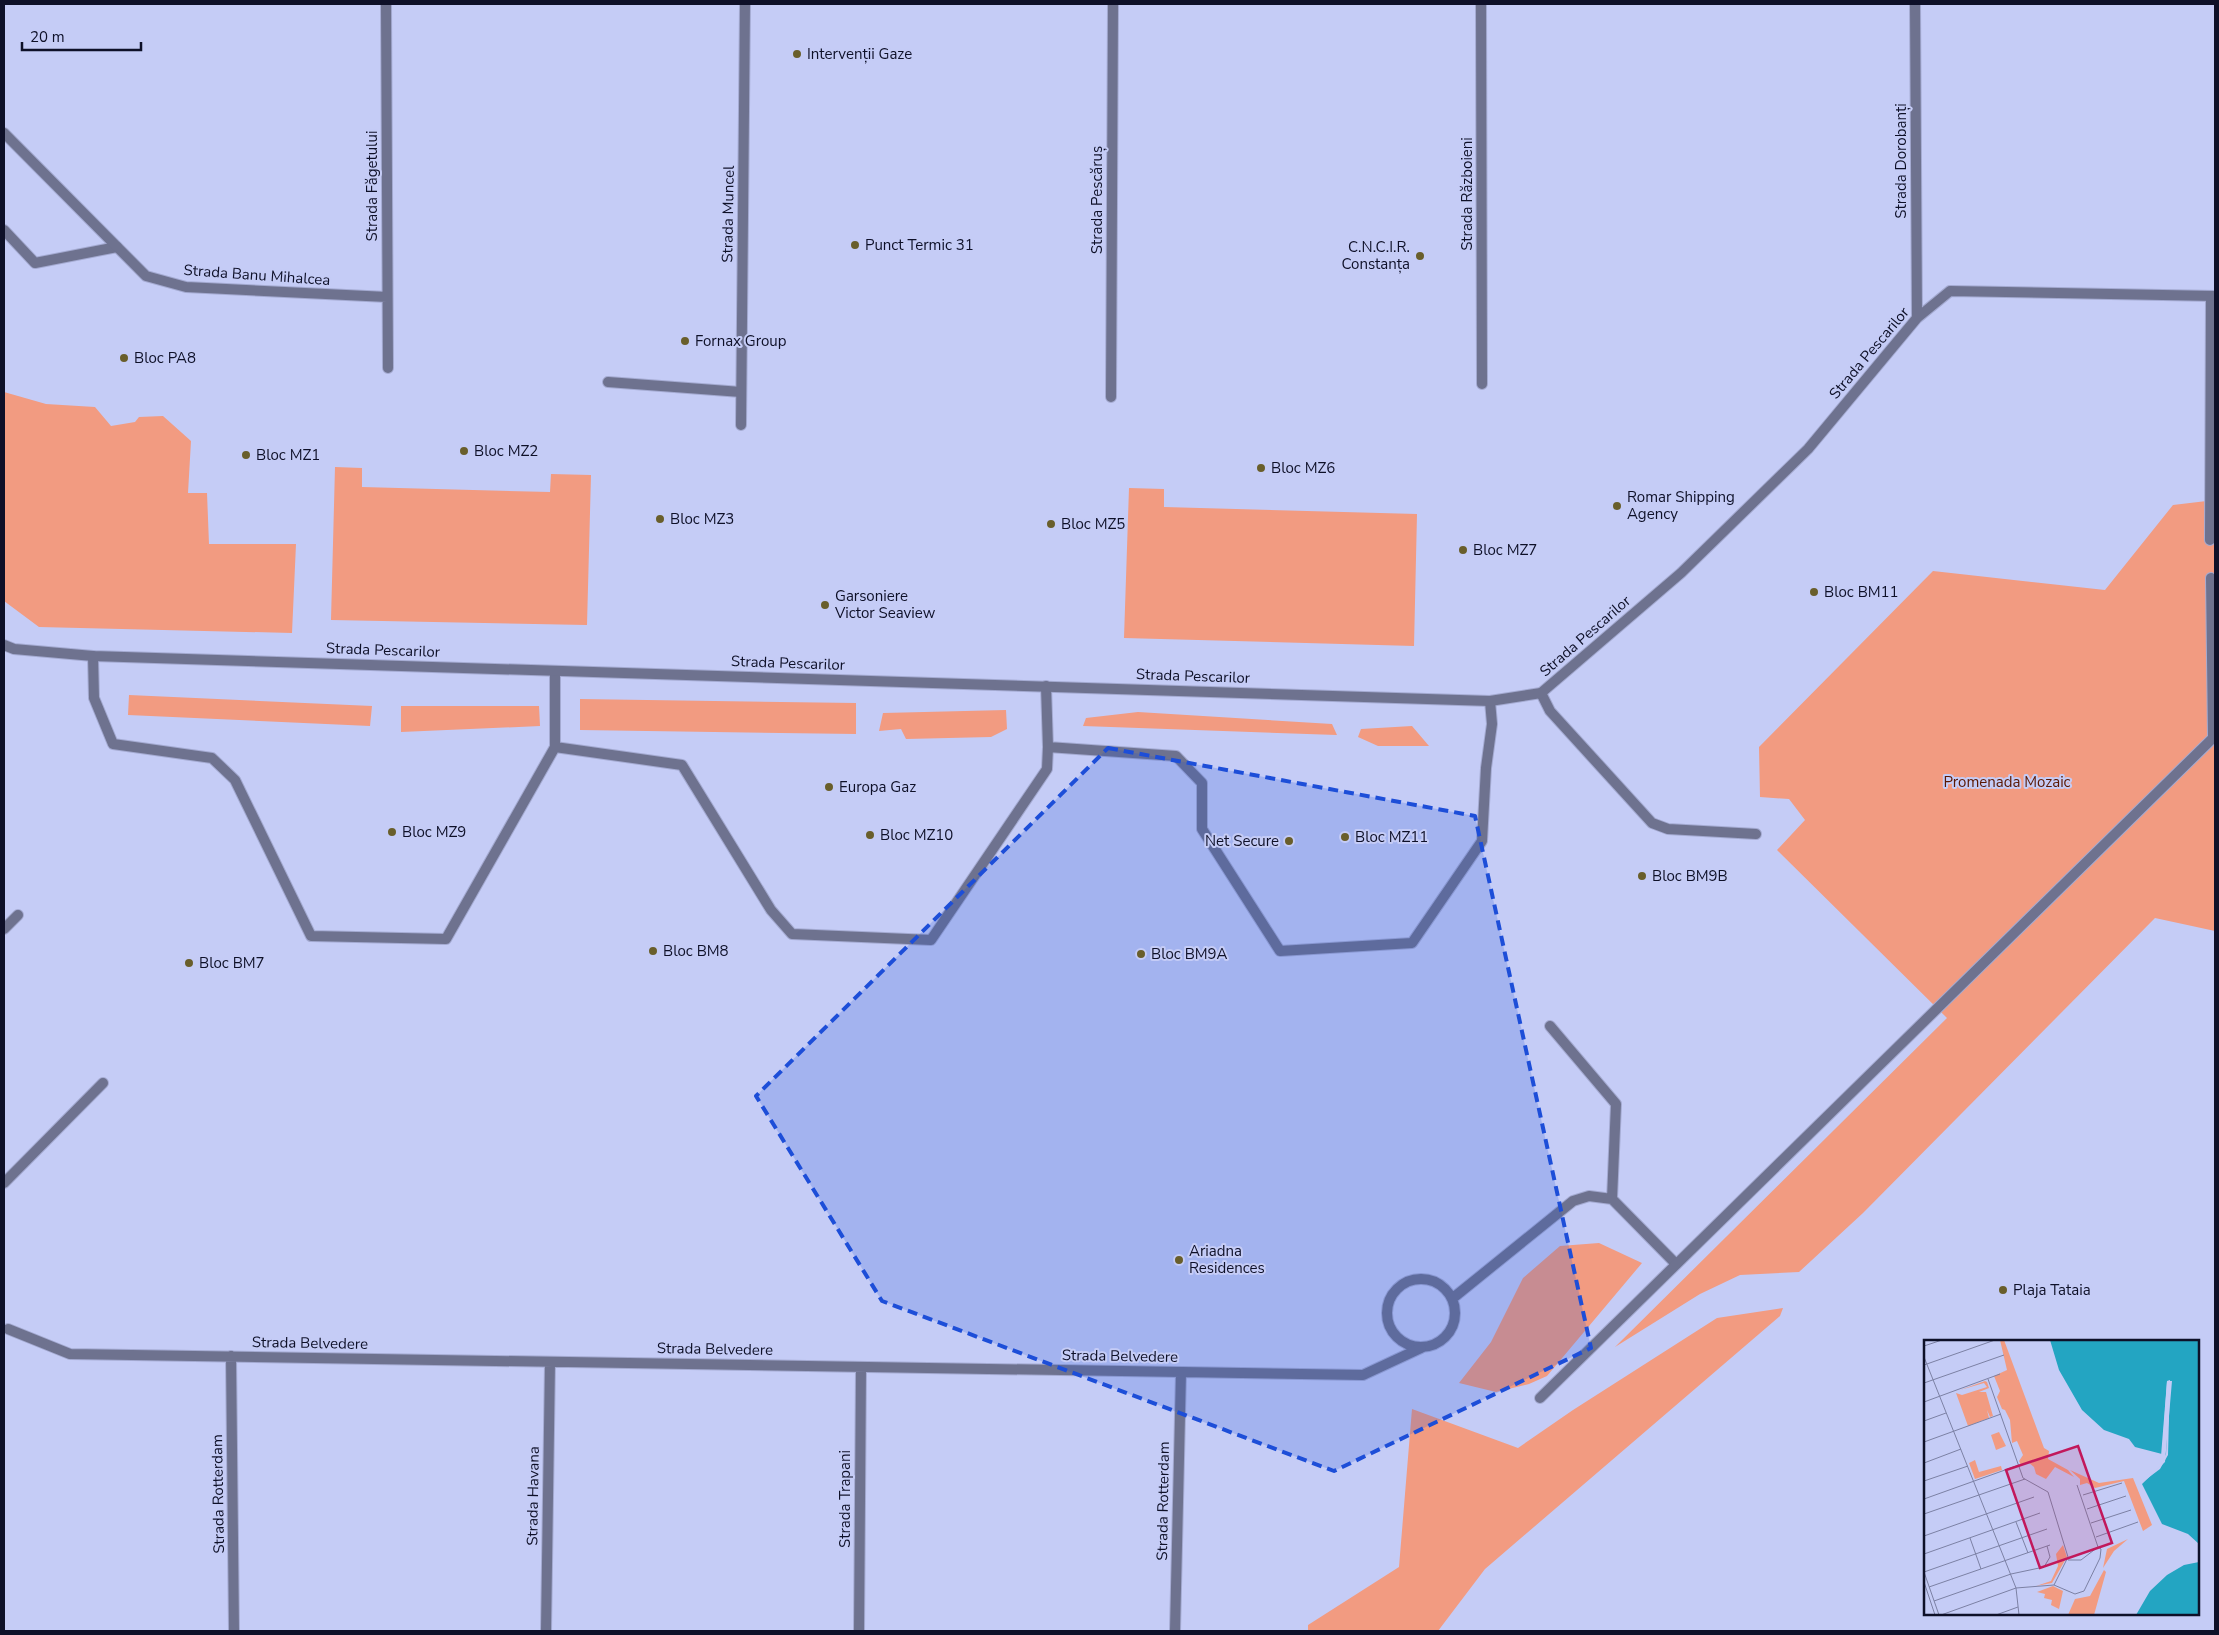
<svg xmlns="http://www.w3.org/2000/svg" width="2219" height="1635" font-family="'Nunito Sans',sans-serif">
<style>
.green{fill:#f29b81}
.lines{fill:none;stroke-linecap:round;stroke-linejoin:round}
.service-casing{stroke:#a4aad1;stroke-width:12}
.pedestrian-casing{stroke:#a4aad1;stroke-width:12}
.minor-casing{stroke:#a4aad1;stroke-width:12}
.service{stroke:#6e728f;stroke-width:10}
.pedestrian{stroke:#6e728f;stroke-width:10}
.minor{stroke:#6e728f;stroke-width:10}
.marked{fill:#1d4ed8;fill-opacity:0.2;stroke:#1d4ed8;stroke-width:4;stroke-dasharray:10 6;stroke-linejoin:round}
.poi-dot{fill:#695e2b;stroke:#c5ccf6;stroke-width:2}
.labels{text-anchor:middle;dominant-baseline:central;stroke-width:4;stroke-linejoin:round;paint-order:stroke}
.poi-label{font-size:15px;fill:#0e1028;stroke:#c5ccf6;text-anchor:start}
.street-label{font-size:15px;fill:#0e1028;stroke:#c5ccf6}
.park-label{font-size:15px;fill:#5a1701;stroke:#c5ccf6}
.inset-road{fill:none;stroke:#7c81a4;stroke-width:1}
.view{fill:#c2185b;fill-opacity:0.15;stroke:#c2185b;stroke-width:2.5}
.inset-edge{fill:none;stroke:#0e1028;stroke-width:2.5}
</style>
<rect width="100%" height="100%" fill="#c5ccf6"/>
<path class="green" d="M 4,392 L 46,404 L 95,407 L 111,426 L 135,422 L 139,417 L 163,416 L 191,441 L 188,493 L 207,493 L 209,544 L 296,544 L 292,633 L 39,627 L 4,601 Z
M 335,467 L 362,468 L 362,487 L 550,492 L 551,474 L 591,475 L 587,625 L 331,620 Z
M 1129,488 L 1164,489 L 1164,507 L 1417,514 L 1414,646 L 1124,638 Z
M 2215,500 L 2215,931 L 2155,918 L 1863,1213 L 1799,1272 L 1740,1275 L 1700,1294 L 1615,1347 L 1947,1018 L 1777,850 L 1805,820 L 1789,799 L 1760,797 L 1759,747 L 1933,571 L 2105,590 L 2173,505 Z
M 129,695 L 372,706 L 370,726 L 128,715 Z
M 580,699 L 856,703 L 856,734 L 580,730 Z
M 401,706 L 539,706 L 540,726 L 401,732 Z
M 1006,710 L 1007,729 L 991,737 L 906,739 L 901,729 L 879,731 L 883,713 Z
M 1138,712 L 1332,724 L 1337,735 L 1083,726 L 1086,718 Z
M 1412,726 L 1429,746 L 1378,746 L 1358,737 L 1361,729 Z
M 1599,1243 L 1642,1263 L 1547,1376 L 1529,1384 L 1496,1392 L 1459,1383 L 1491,1342 L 1523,1278 L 1560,1246 Z
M 1783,1308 L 1780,1316 L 1485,1569 L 1438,1631 L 1308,1631 L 1308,1625 L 1399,1567 L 1412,1409 L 1518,1448 L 1573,1410 L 1717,1318 Z"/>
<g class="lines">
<g class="service-casing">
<path id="service" d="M 4,230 L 35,263 L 117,247
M 608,382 L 741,392
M 93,656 L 94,698 L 113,744 L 212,758 L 235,780 L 311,936 L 446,939 L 555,747 L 555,671
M 1046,686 L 1048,747 L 1176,756 L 1202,783 L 1202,829 L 1280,951 L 1412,943 L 1482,841 L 1486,768 L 1492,724 L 1490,701
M 1541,693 L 1550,711 L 1652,823 L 1668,829 L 1756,834
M 555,747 L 682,765 L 771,910 L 792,934 L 931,940 L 1047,769 L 1048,747
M 4,929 L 18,915
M 1550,1026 L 1616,1104 L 1612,1199
M 4,1183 L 103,1083
M1387 1313a34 34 0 1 1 68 0a34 34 0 1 1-68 0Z
M 1453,1298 L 1573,1201 L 1589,1196 L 1612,1199 L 1676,1264"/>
</g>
<g class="pedestrian-casing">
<path id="pedestrian" d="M 2210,540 L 2211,296
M 2211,578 L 2213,736
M 1540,1398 L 2215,736"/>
</g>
<g class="minor-casing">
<path id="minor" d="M 386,4 L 388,368
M 1481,4 L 1482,384
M 1915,4 L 1917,318
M 4,133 L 146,276 L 186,287 L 387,297
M 1111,397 L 1113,4
M 741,425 L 745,4
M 4,645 L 14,649 L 93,656 L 1490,701 L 1541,693 L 1681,573 L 1808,449 L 1917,318 L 1950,291 L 2215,296
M 8,1329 L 70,1354 L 1363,1375 L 1421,1348
M 231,1356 L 234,1631
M 546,1631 L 550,1362
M 859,1631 L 861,1367
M 1175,1631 L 1181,1372"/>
</g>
<use href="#service" class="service"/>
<use href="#pedestrian" class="pedestrian"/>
<use href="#minor" class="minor"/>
</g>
<path class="marked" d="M 1108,748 L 1475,816 L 1591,1348 L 1334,1471 L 882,1301 L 756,1096 Z"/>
<g class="poi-dot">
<circle cx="797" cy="54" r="5"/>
<circle cx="855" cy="245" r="5"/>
<circle cx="1420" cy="256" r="5"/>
<circle cx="685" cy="341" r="5"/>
<circle cx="124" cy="358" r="5"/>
<circle cx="464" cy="451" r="5"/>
<circle cx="246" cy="455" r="5"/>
<circle cx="1261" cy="468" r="5"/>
<circle cx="1617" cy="506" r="5"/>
<circle cx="660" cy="519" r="5"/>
<circle cx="1051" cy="524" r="5"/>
<circle cx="1463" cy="550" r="5"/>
<circle cx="1814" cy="592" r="5"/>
<circle cx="825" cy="605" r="5"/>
<circle cx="829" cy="787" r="5"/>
<circle cx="392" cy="832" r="5"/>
<circle cx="870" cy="835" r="5"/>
<circle cx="1345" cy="837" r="5"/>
<circle cx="1289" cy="841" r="5"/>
<circle cx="1642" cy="876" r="5"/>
<circle cx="653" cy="951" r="5"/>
<circle cx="1141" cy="954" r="5"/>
<circle cx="189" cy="963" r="5"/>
<circle cx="1179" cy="1260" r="5"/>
<circle cx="2003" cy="1290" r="5"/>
</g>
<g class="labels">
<g class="poi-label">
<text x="807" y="54">Intervenții Gaze</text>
<text x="865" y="245">Punct Termic 31</text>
<text x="1410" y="247" text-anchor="end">C.N.C.I.R.<tspan x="1410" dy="17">Constanța</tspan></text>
<text x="695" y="341">Fornax Group</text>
<text x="134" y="358">Bloc PA8</text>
<text x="474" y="451">Bloc MZ2</text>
<text x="256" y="455">Bloc MZ1</text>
<text x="1271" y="468">Bloc MZ6</text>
<text x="1627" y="497">Romar Shipping<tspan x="1627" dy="17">Agency</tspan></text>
<text x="670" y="519">Bloc MZ3</text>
<text x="1061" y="524">Bloc MZ5</text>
<text x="1473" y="550">Bloc MZ7</text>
<text x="1824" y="592">Bloc BM11</text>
<text x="835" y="596">Garsoniere<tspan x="835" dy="17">Victor Seaview</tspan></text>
<text x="839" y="787">Europa Gaz</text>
<text x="402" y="832">Bloc MZ9</text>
<text x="880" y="835">Bloc MZ10</text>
<text x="1355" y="837">Bloc MZ11</text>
<text x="1279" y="841" text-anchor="end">Net Secure</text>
<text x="1652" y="876">Bloc BM9B</text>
<text x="663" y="951">Bloc BM8</text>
<text x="1151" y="954">Bloc BM9A</text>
<text x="199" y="963">Bloc BM7</text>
<text x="1189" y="1251">Ariadna<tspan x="1189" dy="17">Residences</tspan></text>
<text x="2013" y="1290">Plaja Tataia</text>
</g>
<g class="street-label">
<text transform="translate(1901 161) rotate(-90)">Strada Dorobanți</text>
<text transform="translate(372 186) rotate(-90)">Strada Făgetului</text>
<text transform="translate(1467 194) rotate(-90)">Strada Războieni</text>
<text transform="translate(1097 200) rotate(-90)">Strada Pescăruș</text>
<text transform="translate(728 214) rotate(-89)">Strada Muncel</text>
<text transform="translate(257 275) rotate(4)">Strada Banu Mihalcea</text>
<text transform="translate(1869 353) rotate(-50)">Strada Pescarilor</text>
<text transform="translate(1585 636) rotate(-41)">Strada Pescarilor</text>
<text transform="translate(383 650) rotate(2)">Strada Pescarilor</text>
<text transform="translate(788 663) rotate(2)">Strada Pescarilor</text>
<text transform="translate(1193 676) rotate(2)">Strada Pescarilor</text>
<text transform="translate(310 1343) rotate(1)">Strada Belvedere</text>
<text transform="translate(715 1349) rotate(1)">Strada Belvedere</text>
<text transform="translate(1120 1356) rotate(1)">Strada Belvedere</text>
<text transform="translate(218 1494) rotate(-91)">Strada Rotterdam</text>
<text transform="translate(533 1496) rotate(-89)">Strada Havana</text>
<text transform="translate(845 1499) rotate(-90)">Strada Trapani</text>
<text transform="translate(1163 1501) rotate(-89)">Strada Rotterdam</text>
</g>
<g class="park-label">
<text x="2007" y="782">Promenada Mozaic</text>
</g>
</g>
<g transform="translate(1924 1340)">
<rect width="275" height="275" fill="#c5ccf6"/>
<path d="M 76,0 L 80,0 L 120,108 L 125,111 L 124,119 L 144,130 L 150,137 L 131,127 L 122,139 L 112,134 L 110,127 L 104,122 L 97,125 L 95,121 L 99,115 L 93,101 L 88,103 L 86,80 L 81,70 L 78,69 L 73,57 L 76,51 L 70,36 L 83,30 ZM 63,42 L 65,48 L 55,52 L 62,52 L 69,76 L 66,77 L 63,70 L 65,78 L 44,86 L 32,53 L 38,55 L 63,47 L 60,43 L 36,50 L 61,41 ZM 75,92 L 82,106 L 72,110 L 67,95 ZM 51,120 L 55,132 L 77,126 L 78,130 L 51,139 L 45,123 ZM 146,130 L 175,143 L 209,138 L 228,185 L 219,191 L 200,141 L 171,148 L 163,143 L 156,145 L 156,139 ZM 204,199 L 190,211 L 179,228 L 183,209 ZM 139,205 L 143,217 L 128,243 L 112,246 L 127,241 L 134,226 L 132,214 ZM 180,230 L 182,232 L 170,275 L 144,275 L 151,259 L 166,256 ZM 129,246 L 139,251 L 135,269 L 127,265 L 128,260 L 120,258 L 121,254 L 113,252 Z" fill="#f29b81"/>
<path d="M 126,0 L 275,0 L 275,204 L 264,194 L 238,184 L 218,144 L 241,122 L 248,41 L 243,41 L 238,114 L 211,107 L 205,99 L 180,90 L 158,70 L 135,30 ZM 275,222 L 275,275 L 212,275 L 226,251 L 243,235 L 260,225 Z" fill="#23a5c2"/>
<path d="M 246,40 L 244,115 L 236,129 L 216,144 L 235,127 L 242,114 L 245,47 L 241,114 L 237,116 L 243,41 Z" fill="#c5ccf6"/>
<path class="inset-road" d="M 0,6 L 18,0M 0,17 L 92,248 L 95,275M 0,25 L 71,0M 64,39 L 99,138 L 124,152 L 144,217 L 130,245M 0,43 L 80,15M 0,62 L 76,34M 0,81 L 22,73M 0,102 L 77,74M 0,123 L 37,109M 0,141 L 44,126M 153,145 L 174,207M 159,155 L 198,143M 0,159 L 95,125M 163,169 L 202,156M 0,174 L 101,139M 92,182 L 104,213M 167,183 L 207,170M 0,196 L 110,157M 172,197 L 214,182M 46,198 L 57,229M 0,214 L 116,173M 0,232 L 123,189M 0,232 L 15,275M 0,242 L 11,275M 130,245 L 151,254 L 160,251 L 176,218 L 177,209 L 174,207 L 157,220 L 144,220M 5,247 L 126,205M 10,261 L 87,234 L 120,227 L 126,217 L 123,206M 17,275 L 92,248 L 130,245M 72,275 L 94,267"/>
<path class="view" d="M 154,106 L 188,203 L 116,228 L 82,130 Z"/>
<rect width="275" height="275" class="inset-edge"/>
</g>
<rect width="2219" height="1635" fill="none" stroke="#0e1028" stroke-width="10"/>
<path d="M22 42v8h119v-8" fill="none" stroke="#0e1028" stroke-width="2.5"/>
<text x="30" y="42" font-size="15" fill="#0e1028" stroke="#c5ccf6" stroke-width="4" paint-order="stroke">20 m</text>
</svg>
